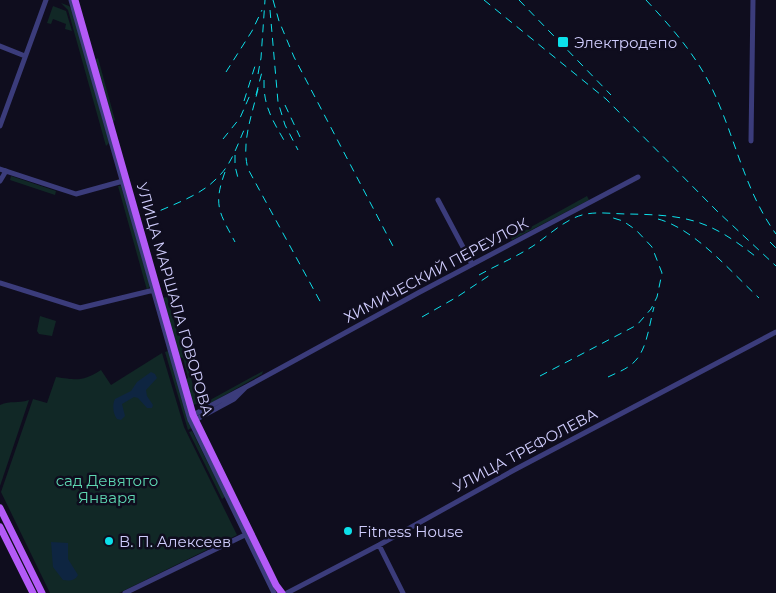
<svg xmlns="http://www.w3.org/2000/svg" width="776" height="593" font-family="Montserrat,sans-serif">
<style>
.green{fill:#112826}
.water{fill:#0e2541}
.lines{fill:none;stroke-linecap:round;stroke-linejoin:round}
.minor{stroke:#3b3c7b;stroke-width:5}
.major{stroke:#b35af7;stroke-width:7}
.rail{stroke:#0ce0ea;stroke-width:1;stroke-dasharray:8 6;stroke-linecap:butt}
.poi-dot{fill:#0ce0ea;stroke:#0f0d1e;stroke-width:2}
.labels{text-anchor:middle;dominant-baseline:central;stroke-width:5;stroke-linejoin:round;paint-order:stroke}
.poi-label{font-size:15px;fill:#d0cdfd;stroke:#0f0d1e;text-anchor:start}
.street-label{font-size:15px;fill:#d0cdfd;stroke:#0f0d1e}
.park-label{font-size:15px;fill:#5ed8b2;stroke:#0f0d1e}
</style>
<rect width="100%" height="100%" fill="#0f0d1e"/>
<path class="green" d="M 61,3 L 69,6 L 72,10 L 109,143 L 106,146 L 68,10 Z
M 53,6 L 66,11 L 72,31 L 65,29 L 66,24 L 53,19 L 51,24 L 47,23 Z
M 98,58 L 115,120 L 113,122 L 95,60 Z
M 11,176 L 56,191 L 55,195 L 10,180 Z
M 118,186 L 121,186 L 150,286 L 147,290 Z
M 587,196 L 589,200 L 512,240 L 511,238 Z
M 167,297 L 177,332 L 180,336 L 196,397 L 199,403 L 193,405 L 185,380 L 188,378 L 183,358 L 179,357 L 162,298 Z
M 40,316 L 56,321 L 52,336 L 39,334 L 37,331 Z
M 168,351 L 191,428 L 188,430 L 165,352 Z
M 162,353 L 184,427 L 237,535 L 119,593 L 50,593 L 1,492 L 33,399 L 47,403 L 56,377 C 77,380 82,382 101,370 L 111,385 Z
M 263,371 L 262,374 L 202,408 L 201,405 Z
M 29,400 L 0,486 L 0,405 C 11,400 17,404 29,400 Z
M 192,431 L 225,497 L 222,499 L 189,432 Z"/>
<path class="water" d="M 151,372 L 155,374 L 157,378 L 146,390 L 147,396 L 153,405 L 152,408 L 147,408 L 138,398 L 134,397 L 122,404 L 125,416 L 121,420 L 117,419 C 113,414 112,405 115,399 L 131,391 L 137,382 Z
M 51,542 L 68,543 L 68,559 L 78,575 C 75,581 69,581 63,580 L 53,567 Z"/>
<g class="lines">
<path class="minor" d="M 71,0 L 190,420 L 274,593
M 0,46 L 25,56
M 0,126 L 46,0
M 751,141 L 753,0
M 0,169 L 76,194 L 123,181
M 0,181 L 6,171
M 438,200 L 472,264
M 0,283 L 80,308 L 154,290
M 246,387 L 418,293 L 638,177
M 246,387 L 234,399 L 195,420 L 190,420 L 193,415 Z
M 379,545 L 403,593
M 125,593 L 247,534
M 287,593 L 379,545 L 516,469 L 776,332"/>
<path class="major" d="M 75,0 L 193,415 L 276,585 L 282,593
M 0,508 L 42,593
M 0,527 L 33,593"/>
<path class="rail" d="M 273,0 L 279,21 L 294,57 L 395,250
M 484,0 L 606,99 L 717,211 L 776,266
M 519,0 L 611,95
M 646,0 C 675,31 702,62 718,102 C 737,146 747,194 776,234
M 270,10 L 278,102 L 285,125 L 298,150
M 226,72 L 252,31 L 262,10
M 258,74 L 261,58 L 265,0
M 264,80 C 263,106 273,121 285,142
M 258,89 C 252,115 241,143 248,169 L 321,303
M 256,95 L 263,68
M 244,101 L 255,66
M 285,105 L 300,137
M 223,139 L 240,118 L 250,95
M 235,155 L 235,166 L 239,182
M 225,172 C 213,205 219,212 235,242
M 148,216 C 171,205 201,196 218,177 C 231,165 237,146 244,130
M 658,219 C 695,229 731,272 759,298
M 770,242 L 776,248
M 479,275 C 497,265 516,257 533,246 C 548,236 564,220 582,215 C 596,211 613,214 628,214 C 686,215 708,219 755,256
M 422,317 L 457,297 L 490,275
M 540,376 L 637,325 L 651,309 L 657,297 L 662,273 L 652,247 L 636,230 L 623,221 L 610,217
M 608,377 C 616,373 625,370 632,364 C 647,352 649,325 654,307"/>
</g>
<g class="poi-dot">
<rect x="557" y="36" width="12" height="12" rx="2.5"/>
<circle cx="348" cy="531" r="5"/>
<circle cx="109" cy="541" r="5"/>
</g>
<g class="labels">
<g class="poi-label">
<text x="574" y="42">Электродепо</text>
<text x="358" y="531">Fitness House</text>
<text x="119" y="541">В. П. Алексеев</text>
</g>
<g class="street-label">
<text transform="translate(436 270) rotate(-28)">ХИМИЧЕСКИЙ ПЕРЕУЛОК</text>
<text transform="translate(175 299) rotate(74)">УЛИЦА МАРШАЛА ГОВОРОВА</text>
<text transform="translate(525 450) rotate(-28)">УЛИЦА ТРЕФОЛЕВА</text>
</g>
<g class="park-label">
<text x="107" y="480">сад Девятого<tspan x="107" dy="17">Января</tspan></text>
</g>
</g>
</svg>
